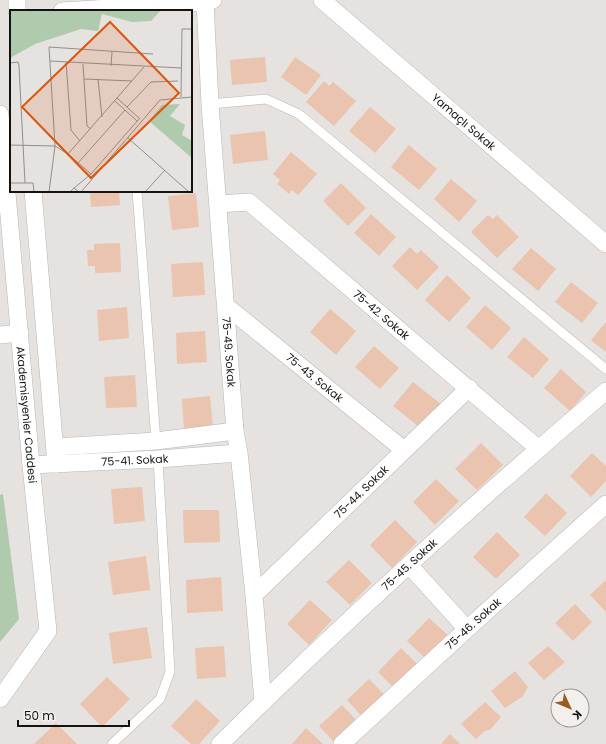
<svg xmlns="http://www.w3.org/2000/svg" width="606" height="744" viewBox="0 0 606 744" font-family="Poppins,sans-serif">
<rect width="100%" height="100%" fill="#e5e2e0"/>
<!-- green -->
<path fill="#b0caad" d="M3 494 19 619 0 642V495Z"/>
<!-- building -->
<path fill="#eac4ae" d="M265 57 267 82 232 85 230 60Z
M295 57 321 75 306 95 281 77Z
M324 81 329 86 333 82 356 101 334 126 306 102Z
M370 107 396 129 375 153 349 131Z
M265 131 268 160 233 164 230 135Z
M409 145 437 169 419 190 391 167Z
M291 152 317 174 298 195 292 190 289 194 277 184 280 180 273 174Z
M451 179 477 201 459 222 434 199Z
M341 183 366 208 348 226 323 201Z
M90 191H119L120 205 91 207Z
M196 193 199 227 172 230 168 196Z
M371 214 396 237 379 256 354 233Z
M488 215 493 219 497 215 519 237 497 258 471 232Z
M120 243 121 272 95 273V266H88L87 250H94V244Z
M410 247 417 254 421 250 439 267 417 290 392 266Z
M531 248 556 269 538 291 512 269Z
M203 262 205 295 173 297 171 264Z
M447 275 471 298 449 322 425 300Z
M571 282 598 303 582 323 555 302Z
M485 305 511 328 492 350 466 327Z
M127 307 129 338 99 341 97 310Z
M330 309 356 331 336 355 310 332Z
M606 322V352L591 340Z
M205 331 207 362 177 364 176 333Z
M524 337 549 359 533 378 507 357Z
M374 346 399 368 380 389 355 367Z
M561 369 586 392 570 411 544 388Z
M135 375 137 407 106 408 104 377Z
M413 382 442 405 422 429 393 406Z
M210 396 213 428 184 430 182 399Z
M481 443 503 465 477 490 455 469Z
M592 453 606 466V481L591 497 570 476Z
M436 479 459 501 435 525 413 502Z
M142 487 145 521 114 524 111 489Z
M546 493 567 513 545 536 524 517Z
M183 510H219L220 542 184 543Z
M395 520 417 542 392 568 370 545Z
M497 532 520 555 496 579 473 557Z
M146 556 150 590 113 595 108 562Z
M349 560 372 583 350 605 326 582Z
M221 577 223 611 187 613 186 580Z
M606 580V612L590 595Z
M310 600 332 620 309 645 287 624Z
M575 604 592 622 573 641 555 623Z
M429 618 449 636 427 660 407 641Z
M147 627 152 658 113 664 109 633Z
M224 646 226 677 197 679 195 648Z
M548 646 565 662 544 680 528 663Z
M401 648 418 665 395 689 378 672Z
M515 671 528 687 523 696 505 708 491 691Z
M107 677 130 699 102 727 80 704Z
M369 679 387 697 364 719 347 700Z
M196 699 220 721 199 744H191L171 726Z
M485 702 501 717 490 730 485 731 476 739 461 724Z
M342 705 359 723 336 744 319 726Z
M56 723 77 744H34Z
M306 728 323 744H292Z
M450 734 460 744H441Z"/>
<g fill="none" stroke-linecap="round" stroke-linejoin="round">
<defs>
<path id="lane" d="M210 104 266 99 299 114 606 369
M137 191 156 441
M112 744 160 699 170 672 158 459"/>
<g id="street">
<path d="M17 0V11"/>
<path id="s1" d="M322 0 606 244"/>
<path id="s2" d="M205 2 210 104 235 431 239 453 254 595 263 702"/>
<path d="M62 11 205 2 213 0"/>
<path id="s3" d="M0 114 31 465 48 631 0 699"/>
<path d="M33 191 56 464"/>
<path id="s4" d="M218 204 249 202 539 449"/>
<path id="s5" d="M226 306 404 450"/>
<path d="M0 335 20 333"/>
<path d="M55 447 156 441 235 431"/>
<path id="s6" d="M31 465 158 459 239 453"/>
<path d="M409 565 467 629"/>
<path id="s7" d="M254 595 469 388"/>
<path id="s8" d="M220 744C344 622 473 504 606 391"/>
<path id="s9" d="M342 744 467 629 606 504"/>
</g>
</defs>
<!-- lane casing -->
<use href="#lane" stroke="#b9b6b4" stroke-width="10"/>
<!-- street casing -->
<use href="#street" stroke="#b9b6b4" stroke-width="18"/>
<!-- lane -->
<use href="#lane" stroke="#fff" stroke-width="9"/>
<!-- street -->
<use href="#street" stroke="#fff" stroke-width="17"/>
</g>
<g text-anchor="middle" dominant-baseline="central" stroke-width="3.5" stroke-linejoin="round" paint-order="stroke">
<!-- street labels -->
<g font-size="11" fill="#141312" stroke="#f3efed">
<text stroke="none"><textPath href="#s1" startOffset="187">Yamaçlı Sokak</textPath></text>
<text stroke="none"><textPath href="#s4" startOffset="205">75-42. Sokak</textPath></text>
<text stroke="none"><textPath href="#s2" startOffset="351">75-49. Sokak</textPath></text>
<text stroke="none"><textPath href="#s5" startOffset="114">75-43. Sokak</textPath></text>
<text stroke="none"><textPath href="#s3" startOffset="302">Akademisyenler Caddesi</textPath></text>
<text stroke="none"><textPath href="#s6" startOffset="104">75-41. Sokak</textPath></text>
<text stroke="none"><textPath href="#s7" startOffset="149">75-44. Sokak</textPath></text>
<text stroke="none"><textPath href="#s8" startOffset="261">75-45. Sokak</textPath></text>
<text stroke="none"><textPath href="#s9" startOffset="178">75-46. Sokak</textPath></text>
</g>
</g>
<!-- overview -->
<g transform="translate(10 10)">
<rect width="182" height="182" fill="#e5e2e0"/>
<path d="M0 0H151L141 11 122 12 92 4 88 21 71 19 25 34 0 48ZM170 94 160 106 175 115 172 125 182 131V148L139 111 152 95Z" fill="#b0caad"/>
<path fill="none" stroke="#918f8e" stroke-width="1" d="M40 51 171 58M56 52 61 120 70 131M0 53 8 52 9 56 15 173M73 54 77 116 81 119M101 56 102 42M74 69 122 71M88 69 92 107M171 87 172 19H182M107 88 130 109M105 91 127 111M117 97 141 72 168 71M118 128 179 182M0 135 45 136 58 144 81 164M58 144 134 57M68 153 115 100M0 173H23L24 182M63 179 81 164 129 109M39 182 45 136 39 37 143 44M60 182 64 178 69 182M71 182 150 90 182 87M135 182 155 160"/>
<path fill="#dd560c" fill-opacity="0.15" stroke="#dd560c" stroke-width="2" d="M100 12 169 83 81 168 12 97Z"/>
<rect width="182" height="182" fill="none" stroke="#141312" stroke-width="2"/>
</g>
<!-- north arrow -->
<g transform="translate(570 708) rotate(134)"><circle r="19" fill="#f3efed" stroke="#9a9795"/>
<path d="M0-3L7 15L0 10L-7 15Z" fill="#995c20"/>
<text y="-6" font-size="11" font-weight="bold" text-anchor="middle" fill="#141312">K</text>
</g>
<!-- scale -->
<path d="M18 720v6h111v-6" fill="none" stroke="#141312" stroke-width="2"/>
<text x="24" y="720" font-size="12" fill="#141312" stroke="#f3efed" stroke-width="3" paint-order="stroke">50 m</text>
</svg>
